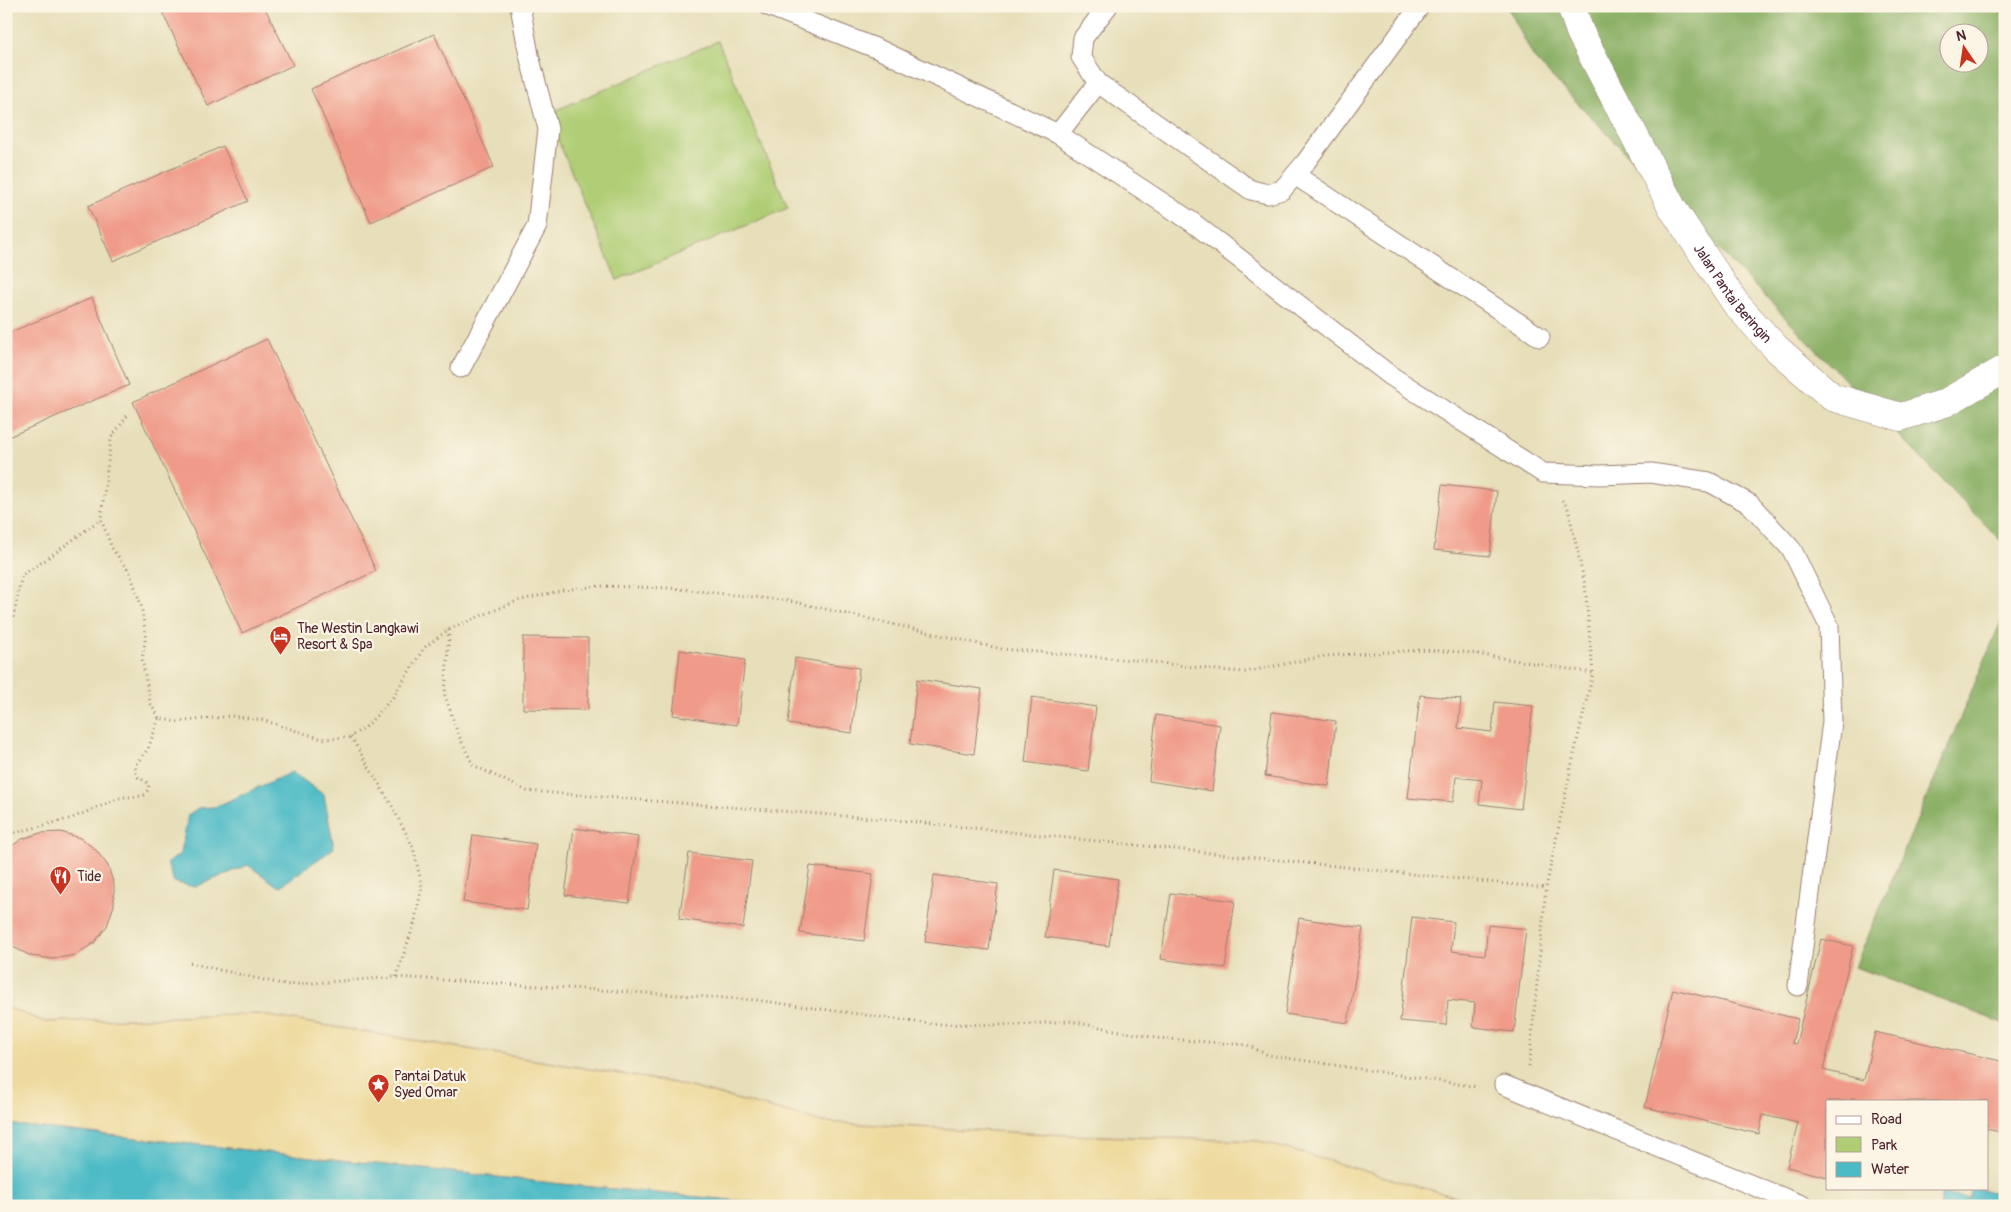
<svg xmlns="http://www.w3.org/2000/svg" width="2011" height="1212" viewBox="0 0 2011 1212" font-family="Pangolin,sans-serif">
<rect width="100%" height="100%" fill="#fcf5e5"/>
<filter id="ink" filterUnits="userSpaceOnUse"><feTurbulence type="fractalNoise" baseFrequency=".02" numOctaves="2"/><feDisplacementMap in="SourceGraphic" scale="10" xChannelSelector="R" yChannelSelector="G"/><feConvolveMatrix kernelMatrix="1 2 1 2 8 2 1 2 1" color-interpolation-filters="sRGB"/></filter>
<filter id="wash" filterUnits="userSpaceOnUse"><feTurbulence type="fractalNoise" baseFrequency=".0096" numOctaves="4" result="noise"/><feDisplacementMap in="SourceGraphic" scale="20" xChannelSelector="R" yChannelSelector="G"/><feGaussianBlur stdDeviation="1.12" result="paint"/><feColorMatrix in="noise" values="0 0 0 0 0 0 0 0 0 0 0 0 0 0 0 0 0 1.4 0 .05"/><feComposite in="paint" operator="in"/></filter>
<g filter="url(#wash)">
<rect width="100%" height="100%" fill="#e7dfba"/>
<!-- green -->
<path fill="#afcd74" stroke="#7c7650" d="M718 41 788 208 617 280 547 114Z"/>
<!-- forest -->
<path fill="#8bb066" stroke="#6a6848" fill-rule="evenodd" d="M1507 6H2005V545L1534 58ZM1948 32H1978V62H1948Z
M2005 612V1024L1855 967Z"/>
<!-- sand -->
<path fill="#eeda9e" stroke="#9c7c64" d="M6 1007 45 1022 256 1014 675 1083 823 1122 1067 1135 1259 1141 1487 1206H794L571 1185 6 1124Z"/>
<!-- water -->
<path fill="#4dbbc6" stroke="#4c6d78" d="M292 772 324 795 334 848 279 887 248 865 195 887 174 882 167 864 181 853 188 815 198 808 215 807Z
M6 1124 571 1185 794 1206H6Z
M1972 1188 1998 1193 1995 1206H1939L1942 1192 1969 1199Z"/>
<g id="blocks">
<!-- building -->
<path fill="#f09b89" d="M159 6H264L293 65 208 106Z
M434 34 494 167 371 222 311 89Z
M223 146 248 201 113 261 88 206Z
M92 298 129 385 6 438V334Z
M267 339 376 571 242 633 133 402Z
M1442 485 1497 491 1490 556 1434 550Z
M523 637 588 638V710L523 709Z
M680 650 745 660 737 725 673 715Z
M795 658 859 668 852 733 788 724Z
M917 679 982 689 974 754 910 744Z
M1420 695 1461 699 1458 728 1492 732 1495 702 1533 706 1521 809 1479 804 1482 780 1456 777 1453 802 1408 798Z
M1032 697 1096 707 1088 771 1025 762Z
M1272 712 1336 721 1329 786 1265 776Z
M1156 715 1220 725 1212 791 1149 781Z
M574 828 638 837 629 903 565 895Z
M61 832 80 838 96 850 108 866 114 885V905L107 926 94 943 75 955 53 959 31 956 11 946 6 940V850L22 839 40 833Z
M473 835 536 844 527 910 463 902Z
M689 853 752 861 743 928 679 919Z
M810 866 873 874 864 941 800 933Z
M1054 870 1118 879 1109 946 1045 937Z
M934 875 998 884 989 950 925 942Z
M1171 893 1235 901 1225 968 1161 959Z
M1412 917 1454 922 1451 951 1485 955 1488 925 1526 929 1514 1032 1473 1027 1475 1003 1448 1000 1446 1025 1400 1021Z
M1299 918 1363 928 1348 1023 1285 1014Z
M1821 939 1853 946 1823 1070 1864 1080 1875 1032 2005 1062V1113L2000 1132 1987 1129V1101H1866L1852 1098 1851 1101H1827V1177L1787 1167 1798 1123 1763 1115 1759 1134 1645 1107 1673 989 1798 1019 1792 1043 1796 1044Z"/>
</g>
</g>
<g filter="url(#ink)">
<use href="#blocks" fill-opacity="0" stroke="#987f72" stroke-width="1"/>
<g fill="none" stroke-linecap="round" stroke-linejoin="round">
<defs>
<path id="service" d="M768 6 878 49 1058 134 1192 222 1391 376 1543 473 1600 475 1651 473 1709 482 1750 504 1792 550 1829 626 1832 722 1798 986
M1108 6 1083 38 1081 57 1098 83 1251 190 1268 194 1282 190 1305 163 1420 6
M1058 134 1098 83
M1295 175 1540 337
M461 368 537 226 548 129 529 55 520 6
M1504 1085 1804 1206"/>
<g id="minor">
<path id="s1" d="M1571 6 1580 32 1673 209 1736 304 1776 348 1832 397 1901 417 1945 403 2005 369"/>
</g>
</defs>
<!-- service casing -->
<use href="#service" stroke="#987f72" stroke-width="21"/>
<!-- minor casing -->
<use href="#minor" stroke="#987f72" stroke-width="29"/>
<!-- path -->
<path stroke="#987f72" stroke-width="3" stroke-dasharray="1 4" stroke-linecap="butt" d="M127 416 111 438 101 519 112 548 130 573 141 605 146 636 142 659 150 702 159 718 176 722 231 716 263 720 322 739 350 737 367 726 393 697 424 648 449 629 517 601 563 590 598 586 670 588 790 601 1002 649 1145 661 1217 670 1245 672 1325 656 1420 650 1465 652 1593 673
M449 630 445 695 458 734 473 765 527 791 896 820 1546 888
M6 636C15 619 17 594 22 575L44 561 101 519
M351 737 392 806 413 847 422 886 415 921 396 977
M6 837 14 833 72 818 122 797H135L144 795 148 790 149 784 138 777 135 771 136 764 148 749 159 718
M190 963 286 985 396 977 756 1000 931 1024 1019 1025 1069 1021 1156 1038 1247 1045 1268 1055 1478 1087
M1529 1066 1546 888 1572 763 1593 673 1585 585 1568 508 1562 500"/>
<!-- service -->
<use href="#service" stroke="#fff" stroke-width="19"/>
<!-- minor -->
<use href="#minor" stroke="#fff" stroke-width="28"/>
</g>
</g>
<!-- icons -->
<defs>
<symbol id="hotel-pin" viewBox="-11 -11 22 30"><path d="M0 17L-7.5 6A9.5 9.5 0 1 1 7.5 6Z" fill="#c8321e" stroke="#fcf5e5"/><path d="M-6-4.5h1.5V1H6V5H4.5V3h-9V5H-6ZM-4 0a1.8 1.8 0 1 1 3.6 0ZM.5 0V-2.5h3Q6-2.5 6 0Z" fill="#fff"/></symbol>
<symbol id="restaurant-pin" viewBox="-11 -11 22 30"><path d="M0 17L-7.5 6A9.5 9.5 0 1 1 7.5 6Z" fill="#c8321e" stroke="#fcf5e5"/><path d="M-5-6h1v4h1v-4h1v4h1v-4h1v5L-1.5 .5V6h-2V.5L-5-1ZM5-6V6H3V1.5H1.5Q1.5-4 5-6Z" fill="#fff"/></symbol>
<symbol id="sight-pin" viewBox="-11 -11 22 30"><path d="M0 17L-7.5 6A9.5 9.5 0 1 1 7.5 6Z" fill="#c8321e" stroke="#fcf5e5"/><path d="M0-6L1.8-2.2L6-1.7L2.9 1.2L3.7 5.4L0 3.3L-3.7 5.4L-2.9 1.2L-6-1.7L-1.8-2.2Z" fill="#fff"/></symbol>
</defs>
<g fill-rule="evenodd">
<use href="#hotel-pin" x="268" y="624" width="25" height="34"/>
<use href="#restaurant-pin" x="48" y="864" width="25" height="34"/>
<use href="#sight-pin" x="366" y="1072" width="25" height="34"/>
</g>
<g text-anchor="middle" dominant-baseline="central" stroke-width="4.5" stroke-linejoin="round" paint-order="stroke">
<!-- street labels -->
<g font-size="14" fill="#4a1f2b" stroke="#fcf5e5">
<text stroke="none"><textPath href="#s1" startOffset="331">Jalan Pantai Beringin</textPath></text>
</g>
<!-- poi labels -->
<g font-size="14" fill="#4a1f2b" stroke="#fcf5e5" text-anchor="start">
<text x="297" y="628">The Westin Langkawi<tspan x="297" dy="16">Resort &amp; Spa</tspan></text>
<text x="77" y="876">Tide</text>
<text x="394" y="1076">Pantai Datuk<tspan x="394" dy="16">Syed Omar</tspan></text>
</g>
</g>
<!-- margin -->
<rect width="2011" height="1212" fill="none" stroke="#fcf5e5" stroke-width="25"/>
<!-- legend -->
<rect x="1826" y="1100" width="162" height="90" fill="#fcf5e5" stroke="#b59f9b"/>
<rect x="1836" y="1116" width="25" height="8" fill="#ffffff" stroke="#b59f9b"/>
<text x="1871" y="1124" font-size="15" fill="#4a1f2b">Road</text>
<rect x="1836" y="1137" width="25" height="15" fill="#afcd74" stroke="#b59f9b"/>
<text x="1871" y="1150" font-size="15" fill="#4a1f2b">Park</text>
<rect x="1836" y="1162" width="25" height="15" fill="#4dbbc6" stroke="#b59f9b"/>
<text x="1871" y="1174" font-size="15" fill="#4a1f2b">Water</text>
<!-- north arrow -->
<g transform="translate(1964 48) rotate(347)"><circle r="24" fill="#fcf5e5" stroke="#b59f9b"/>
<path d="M0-4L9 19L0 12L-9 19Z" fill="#c8321e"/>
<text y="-8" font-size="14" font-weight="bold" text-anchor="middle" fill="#4a1f2b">N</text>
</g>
</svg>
